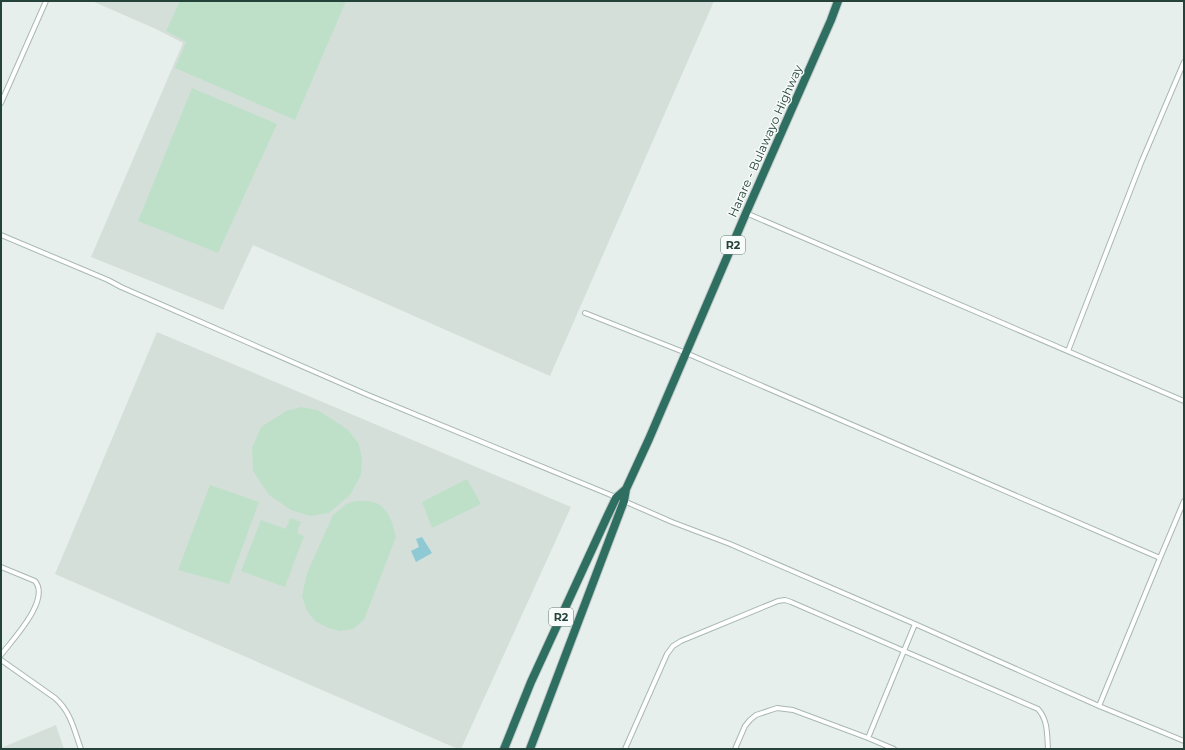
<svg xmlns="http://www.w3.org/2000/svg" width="1185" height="750" viewBox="0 0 1185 750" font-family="Montserrat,sans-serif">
<rect width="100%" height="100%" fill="#e6efeb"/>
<!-- built -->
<path fill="#d4dfda" d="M92 1H714L550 376 253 245 223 310 91 257 183 43 156 29Z
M157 332 571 507 461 749H458L55 574Z
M56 725 64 749H1V748Z"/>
<!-- green -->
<path fill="#bfe0c8" d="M180 1H346L295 120 175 68 186 42 166 31Z
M192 88 277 124 218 253 138 221Z
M301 407 317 410 332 419 348 430 359 444 362 459 361 475 350 495 329 513 310 516 291 510 269 495 253 471 252 448 261 427 286 411Z
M467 479 481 504 432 528 422 502Z
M210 485 259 502 229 584 178 570Z
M355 501H369L379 504 387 512 392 522 396 537 364 620 353 629 339 631 326 627 315 621 307 611 302 596 307 573 333 515 346 504Z
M290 518 301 522 297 533 304 536 285 587 241 571 261 520 286 529Z"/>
<!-- water -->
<path fill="#8ec9d4" d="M422 537 432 553 416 562 411 551 419 547 416 539Z"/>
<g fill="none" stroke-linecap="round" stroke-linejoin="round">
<defs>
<path id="street" d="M1 103 46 1
M746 213 1184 401
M1 235 108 280 121 287 368 395 618 498
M585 313 686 353 1160 558 1184 501
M1068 351 1141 163 1184 62
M624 501 672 522 730 544 915 624 1099 706 1184 741
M1 567 35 581C51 600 12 640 1 655
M1 660 55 698C71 712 74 730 81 749
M1099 706 1160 558
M868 738 915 624
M625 749 667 654 673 646 681 641 778 601 785 600 791 602 1038 709C1048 720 1047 734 1048 749
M735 749 745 726 750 720 756 715 777 708 793 710 868 738 894 749"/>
<path id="highway" d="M504 749 531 682 606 519 616 498 626 489
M530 749 624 501 626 489 649 439 746 213 831 20 838 1"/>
</defs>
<!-- street casing -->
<use href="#street" stroke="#a8b8b2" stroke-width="6"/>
<!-- highway casing -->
<use href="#highway" stroke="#c2cac8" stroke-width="10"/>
<!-- street -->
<use href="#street" stroke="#fff" stroke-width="4"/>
<!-- highway -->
<use href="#highway" stroke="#2f6f62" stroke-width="8"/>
</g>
<g text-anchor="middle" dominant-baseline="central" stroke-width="3" stroke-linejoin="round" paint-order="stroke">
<!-- shield labels -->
<g fill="#f7fbf9" stroke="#637a73" stroke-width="1">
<rect x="721" y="236" width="24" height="18" rx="3"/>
<rect x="549" y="608" width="24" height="18" rx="3"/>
</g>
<g font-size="11" font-weight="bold" fill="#24423a">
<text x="733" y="245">R2</text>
<text x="561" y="617">R2</text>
</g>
<!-- street labels -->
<g font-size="12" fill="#24423a" stroke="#f7fbf9">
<text transform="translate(765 141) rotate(-66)">Harare - Bulawayo Highway</text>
</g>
</g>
<!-- border -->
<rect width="1185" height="750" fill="none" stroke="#24423a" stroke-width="4"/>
</svg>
